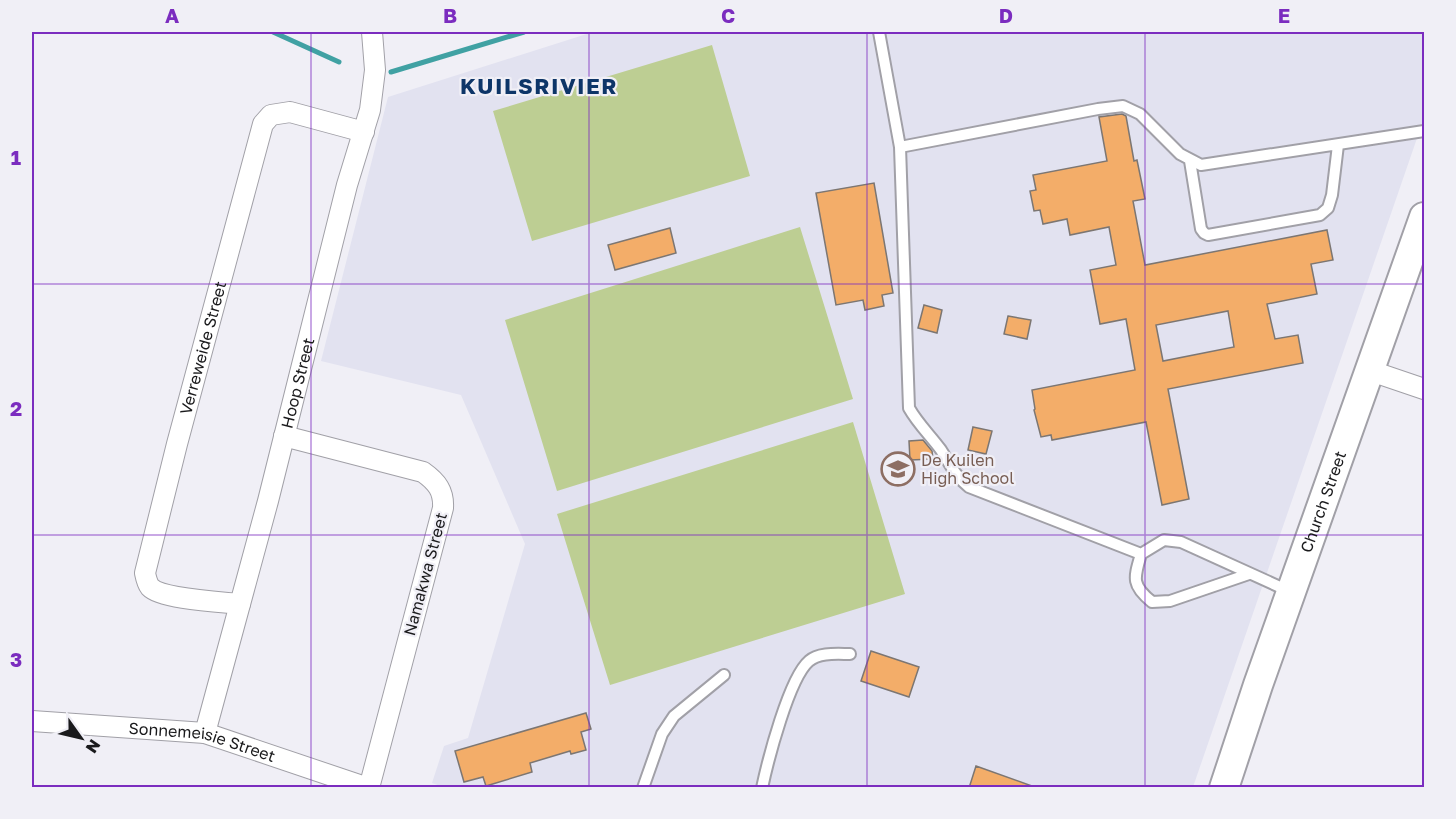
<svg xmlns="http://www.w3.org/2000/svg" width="1456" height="819" viewBox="0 0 1456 819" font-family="'Golos Text',sans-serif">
<rect width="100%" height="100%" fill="#f0eff6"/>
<!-- built -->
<path fill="#e2e2f0" d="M593 32H1424V118L1193 787 446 788 432 783 444 746 468 738 525 544 461 395 321 361 388 97Z"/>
<!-- green -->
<path fill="#bdce93" d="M712 45 750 176 532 241 493 111Z
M800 227 853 399 557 491 505 320Z
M853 422 905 594 610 685 557 514Z"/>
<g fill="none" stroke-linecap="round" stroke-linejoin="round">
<!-- stream -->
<path stroke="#40a1a3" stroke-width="5" d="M273 32 339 62
M391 72 524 32"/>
</g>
<!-- building -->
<path fill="#f3ad69" stroke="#7c7672" stroke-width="1.5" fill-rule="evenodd" d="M1122 114 1126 116 1134 161 1137 160 1145 199 1133 201 1145 265 1327 230 1333 260 1311 264 1317 294 1267 304 1275 339 1298 335 1303 363 1168 389 1189 499 1162 505 1146 422 1052 440 1051 435 1041 437 1034 410 1035 409 1032 390 1135 370 1126 319 1100 324 1090 270 1116 265 1109 227 1070 235 1067 219 1043 224 1040 210 1034 211 1030 191 1036 190 1033 175 1107 161 1099 117ZM1228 311 1234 347 1163 361 1156 325Z
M874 183 893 293 882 295 884 306 865 310 863 300 836 305 816 193Z
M670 228 676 253 615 270 608 245Z
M924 305 942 310 937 333 918 328Z
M1008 316 1031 320 1027 339 1004 334Z
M973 427 992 431 986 454 968 450Z
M923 440 932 451 933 459 910 460 909 441Z
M871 651 919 667 909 697 861 681Z
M586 713 591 729 581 732 586 750 571 754 570 751 530 763 532 772 486 786 483 777 464 782 455 751Z
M976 766 1032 786V788H969Z"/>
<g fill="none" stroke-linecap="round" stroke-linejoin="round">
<defs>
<path id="lane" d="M879 32 900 147 909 408C918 424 930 435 941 450 950 464 955 476 969 487L1141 554
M900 147 1098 109 1123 106 1140 114 1180 154 1201 165 1424 131
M1190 161 1201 229 1204 233 1208 235 1320 215 1328 208 1332 195 1338 145
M1249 574 1170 601 1152 602C1131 585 1134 578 1141 554L1164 540 1181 542 1291 592
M643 788 662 734 674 716 724 675
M762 788C768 760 789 678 809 661 819 652 838 654 850 654"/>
<g id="street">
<path d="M1371 371 1424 389"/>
<path d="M284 436 423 472C437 482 444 491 443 508L369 788"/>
<path id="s1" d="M240 604C222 602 161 599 150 587 147 583 146 578 145 573L177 444 263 124 271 115 290 112 364 132"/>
<path id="s2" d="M32 721 205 733 368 788"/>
<path id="s3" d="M205 733 268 501 347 185 370 110 375 70 372 32"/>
</g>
<g id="secondary">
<path id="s4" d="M1224 788 1258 685 1424 217"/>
</g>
</defs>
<!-- lane casing -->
<use href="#lane" stroke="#a1a0a7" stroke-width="14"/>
<!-- street casing -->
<use href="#street" stroke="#a1a0a7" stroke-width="22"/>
<!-- secondary casing -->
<use href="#secondary" stroke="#a1a0a7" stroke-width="32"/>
<!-- lane -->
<use href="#lane" stroke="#fff" stroke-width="10"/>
<!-- street -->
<use href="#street" stroke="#fff" stroke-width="20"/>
<!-- secondary -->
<use href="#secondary" stroke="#fff" stroke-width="28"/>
</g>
<!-- grid -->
<path fill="none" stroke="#7b2cbf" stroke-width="1.5" stroke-opacity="0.55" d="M311 32V788M589 32V788M867 32V788M1145 32V788M32 284H1424M32 535H1424"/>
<!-- icons -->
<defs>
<symbol id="school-ring" viewBox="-11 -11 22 22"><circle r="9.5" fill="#f0eff6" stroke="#8d6e63" stroke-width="1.5"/><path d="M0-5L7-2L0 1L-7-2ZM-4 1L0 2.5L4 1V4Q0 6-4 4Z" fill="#8d6e63"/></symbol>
</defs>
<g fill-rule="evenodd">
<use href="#school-ring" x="879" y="450" width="38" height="38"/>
</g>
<g text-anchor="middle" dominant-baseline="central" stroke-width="4.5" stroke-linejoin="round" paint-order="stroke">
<!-- street labels -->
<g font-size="16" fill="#1a1a1c" stroke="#f0eff6">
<text stroke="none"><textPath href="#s1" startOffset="340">Verreweide Street</textPath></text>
<text stroke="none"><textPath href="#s3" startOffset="362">Hoop Street</textPath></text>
<text stroke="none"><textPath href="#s4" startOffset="303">Church Street</textPath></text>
<text transform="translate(425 574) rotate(-75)">Namakwa Street</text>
<text stroke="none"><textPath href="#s2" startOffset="172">Sonnemeisie Street</textPath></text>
</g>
<!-- education labels -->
<g font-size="16" fill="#785e54" stroke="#f0eff6" text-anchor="start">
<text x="921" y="460">De Kuilen<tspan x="921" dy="18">High School</tspan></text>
</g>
<!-- district labels -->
<g font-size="22" font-weight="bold" letter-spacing="1.5" fill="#0d3568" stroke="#f0eff6">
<text x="539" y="85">KUILSRIVIER</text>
</g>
</g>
<!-- border -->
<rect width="1456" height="819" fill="none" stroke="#f0eff6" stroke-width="66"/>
<!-- north arrow -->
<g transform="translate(81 738) rotate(124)" stroke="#f0eff6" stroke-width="4.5" paint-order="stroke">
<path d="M0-4.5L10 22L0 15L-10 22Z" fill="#1a1a1c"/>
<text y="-9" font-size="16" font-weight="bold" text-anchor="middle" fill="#1a1a1c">N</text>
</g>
<rect x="33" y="33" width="1390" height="753" fill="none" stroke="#7b2cbf" stroke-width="2"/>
<g font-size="20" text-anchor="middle" font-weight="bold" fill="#7b2cbf">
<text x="172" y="23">A</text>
<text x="450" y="23">B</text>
<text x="728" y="23">C</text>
<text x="1006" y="23">D</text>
<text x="1284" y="23">E</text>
<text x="16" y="165">1</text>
<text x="16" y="416">2</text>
<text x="16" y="667">3</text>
</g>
</svg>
